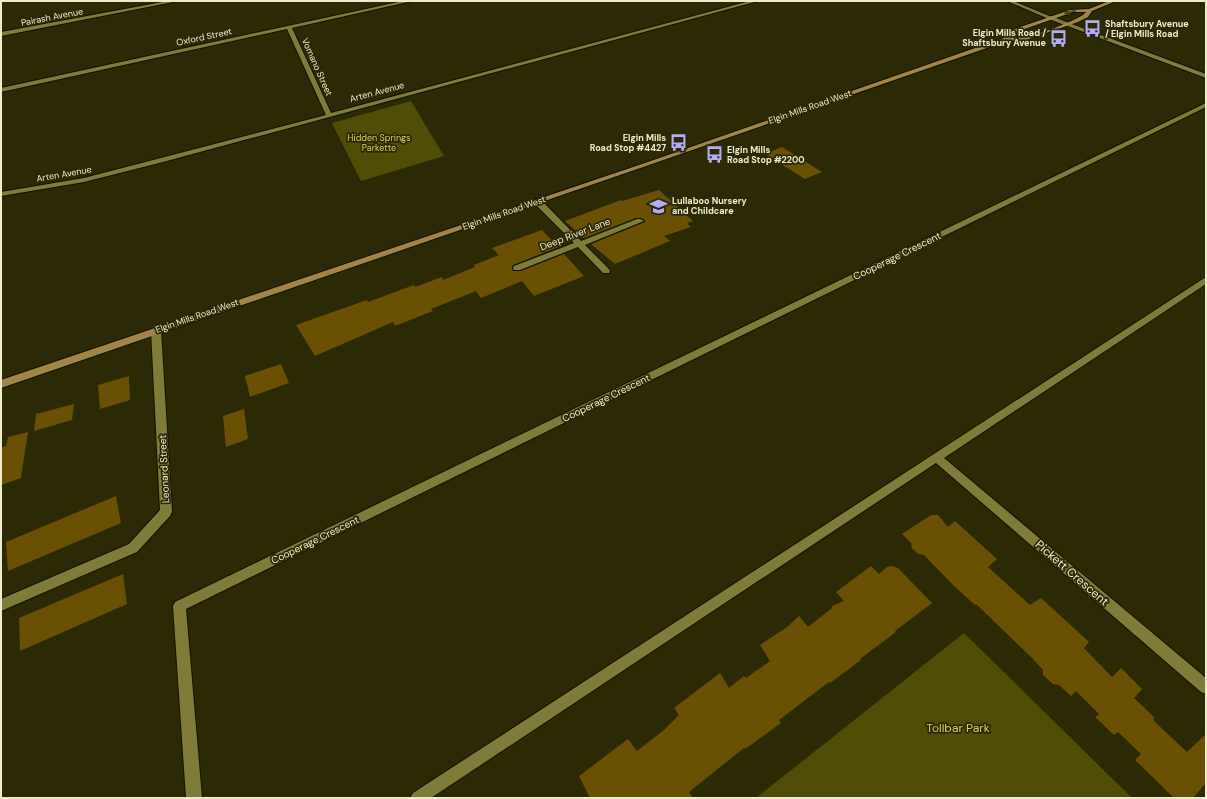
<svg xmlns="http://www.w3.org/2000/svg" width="1207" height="799" viewBox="0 0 1207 799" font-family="'DM Sans',sans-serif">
<rect width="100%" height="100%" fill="#2c2a05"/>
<!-- green -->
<path fill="#4f4d06" d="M411 101 444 156 361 181 332 123Z
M964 633 1132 798H756Z"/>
<!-- building -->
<path fill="#695002" d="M782 147 822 172 805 179 765 154Z
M659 190 693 221 687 223 691 227 664 236 670 241 615 264 591 244 645 222V220L636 218 584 238 565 221 621 200 622 201Z
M542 230 558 247 513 265 512 267 513 271H521L564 254 584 276 534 296 522 281 481 298 476 291 431 309 433 311 395 326 393 322 315 356 296 325 367 300 368 302 414 285 415 287 442 277 443 280 475 267 474 265 499 255 492 248Z
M281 364 289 383 250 397 245 376Z
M129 376 130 400 100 409 98 385Z
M74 404 72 420 34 431 36 414Z
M244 409 248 439 226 447 223 416Z
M28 432 21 478 1 485V448L6 446 8 437Z
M116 496 121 523 8 571 6 542Z
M931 515H938L948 527 955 521 997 559 988 567 1030 605 1041 598 1089 642 1084 648 1112 677 1121 668 1142 689 1134 698 1155 718 1153 720 1187 752 1206 734V783L1193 798H1174L1135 760 1141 754 1118 732 1114 735 1095 717 1099 714 1076 691 1071 696 1059 685 1053 684 1043 675V670L1032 658 976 604 975 605 953 585 924 555 918 554 912 548 911 543 902 534Z
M871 566 879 574 887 567 892 566 898 568 932 603 895 631 896 632 860 659 861 660 830 683 829 682 779 720 781 723 745 749 744 748 689 792 693 798H590L579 776 628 739 637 751 664 730 679 715 674 708 720 673 729 688 744 676 746 678 770 661 760 645 787 627 799 616 808 627 832 608V606L844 601 836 592Z
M123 574 127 604 20 651 19 618Z"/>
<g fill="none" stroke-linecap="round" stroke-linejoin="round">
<defs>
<path id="service" d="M534 199H540L581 241 637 219H640L644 221 585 245 609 269 610 271 609 273H603L578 247 520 270H514L513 268 514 266 574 243 534 203Z"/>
<path id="minor" d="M168 1H178L1 36V32Z
M403 1H412L292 28 331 113 750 1H758L163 162 84 182 1 196V192L84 178 326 115 287 29 1 92V88Z
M1051 16 1069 23 1070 24 1067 26 1049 19 1048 18Z
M1206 103V107L186 609 202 798H186L173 606 175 602Z
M1206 277V284L944 458 1206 678V694L1201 692 936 463 431 798H410L413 793Z
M156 327 161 330 172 512 170 516 137 552 1 611V599L129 544 160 510 151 330Z"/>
<path id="tertiary" d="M1007 1H1013L1054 18 1049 19Z
M1065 23H1069L1206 74V78L1065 25Z"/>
<path id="secondary" d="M1109 1H1116L1092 11 1088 17 1078 22 1026 40 1007 41 649 165 1 388V380L645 163 1004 38 1006 32 1070 10 1089 9ZM1073 12H1086C1081 20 1037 34 1025 37 1020 38 1014 37 1009 37L1010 34Z"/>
</defs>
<!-- service casing -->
<use href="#service" stroke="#131301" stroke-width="2"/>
<!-- minor casing -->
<use href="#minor" stroke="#131301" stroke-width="2"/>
<!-- tertiary casing -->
<use href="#tertiary" stroke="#131301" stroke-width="2"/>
<!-- secondary casing -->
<use href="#secondary" stroke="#131301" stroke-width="2"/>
<!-- service -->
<use href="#service" fill="#7e7c38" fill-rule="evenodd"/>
<!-- minor -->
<use href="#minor" fill="#7e7c38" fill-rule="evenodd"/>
<!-- tertiary -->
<use href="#tertiary" fill="#7e7c38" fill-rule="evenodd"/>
<!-- secondary -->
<use href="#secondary" fill="#a18547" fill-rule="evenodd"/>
</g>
<!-- one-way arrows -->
<defs><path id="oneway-solid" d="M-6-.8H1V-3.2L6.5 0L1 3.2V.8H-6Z"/></defs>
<use fill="#4f4519" href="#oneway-solid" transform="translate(1070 12) rotate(167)"/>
<!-- icons -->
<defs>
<symbol id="bus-bare" viewBox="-9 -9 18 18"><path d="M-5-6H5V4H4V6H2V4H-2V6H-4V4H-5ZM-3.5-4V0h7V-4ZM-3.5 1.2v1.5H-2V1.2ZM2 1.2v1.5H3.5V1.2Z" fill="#b3adf9" stroke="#2c2a05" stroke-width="2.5" paint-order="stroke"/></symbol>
<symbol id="school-bare" viewBox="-9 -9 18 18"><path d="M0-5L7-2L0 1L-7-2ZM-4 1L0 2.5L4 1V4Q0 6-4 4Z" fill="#b3adf9" stroke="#2c2a05" stroke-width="2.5" paint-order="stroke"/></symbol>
</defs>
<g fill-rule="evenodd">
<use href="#bus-bare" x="1080" y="16" width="25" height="25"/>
<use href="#bus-bare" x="1046" y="26" width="25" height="25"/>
<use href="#bus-bare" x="666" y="130" width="25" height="25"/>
<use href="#bus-bare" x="702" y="142" width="25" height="25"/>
<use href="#school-bare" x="646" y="194" width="25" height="25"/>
</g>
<g text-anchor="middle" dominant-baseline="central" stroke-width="3.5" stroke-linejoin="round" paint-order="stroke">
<!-- far-street labels -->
<g font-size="9" fill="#ecedca" stroke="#2c2a05">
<text transform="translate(52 17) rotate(-11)">Pairash Avenue</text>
<text transform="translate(204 37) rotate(-12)">Oxford Street</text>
<text transform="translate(317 67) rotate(66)">Vomano Street</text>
<text transform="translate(377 92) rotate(-15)">Arten Avenue</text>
<text transform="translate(810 107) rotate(-19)">Elgin Mills Road West</text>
<text transform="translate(64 174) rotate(-10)">Arten Avenue</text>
<text transform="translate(504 213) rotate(-19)">Elgin Mills Road West</text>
<text transform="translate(197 316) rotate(-19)">Elgin Mills Road West</text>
</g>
<!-- far-poi labels -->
<g font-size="9" font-weight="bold" fill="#ecedca" stroke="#2c2a05" text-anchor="start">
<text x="1105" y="24">Shaftsbury Avenue<tspan x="1105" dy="10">/ Elgin Mills Road</tspan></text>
<text x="1046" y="33" text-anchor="end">Elgin Mills Road /<tspan x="1046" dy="10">Shaftsbury Avenue</tspan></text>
<text x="666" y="138" text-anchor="end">Elgin Mills<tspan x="666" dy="10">Road Stop #4427</tspan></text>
<text x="727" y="150">Elgin Mills<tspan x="727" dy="10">Road Stop #2200</tspan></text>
<text x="672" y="201">Lullaboo Nursery<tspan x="672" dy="10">and Childcare</tspan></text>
</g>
<!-- far-park labels -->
<g font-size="9" fill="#d6d25c" stroke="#2c2a05">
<text x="379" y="138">Hidden Springs<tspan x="379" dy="10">Parkette</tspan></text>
</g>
<!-- street labels -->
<g font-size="10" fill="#ecedca" stroke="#2c2a05">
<text transform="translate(575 234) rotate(-21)">Deep River Lane</text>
<text transform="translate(897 256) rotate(-26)">Cooperage Crescent</text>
<text transform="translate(606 398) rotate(-26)">Cooperage Crescent</text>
<text transform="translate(164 469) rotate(-93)">Leonard Street</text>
<text transform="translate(315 540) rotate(-26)">Cooperage Crescent</text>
</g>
<!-- near-street labels -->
<g font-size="12" fill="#ecedca" stroke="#2c2a05">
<text transform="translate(1072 573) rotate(41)">Pickett Crescent</text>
</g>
<!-- near-park labels -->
<g font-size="12" fill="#d6d25c" stroke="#2c2a05">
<text x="958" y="728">Tollbar Park</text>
</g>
</g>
<!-- border -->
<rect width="1207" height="799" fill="none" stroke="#ecedca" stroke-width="4"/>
</svg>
